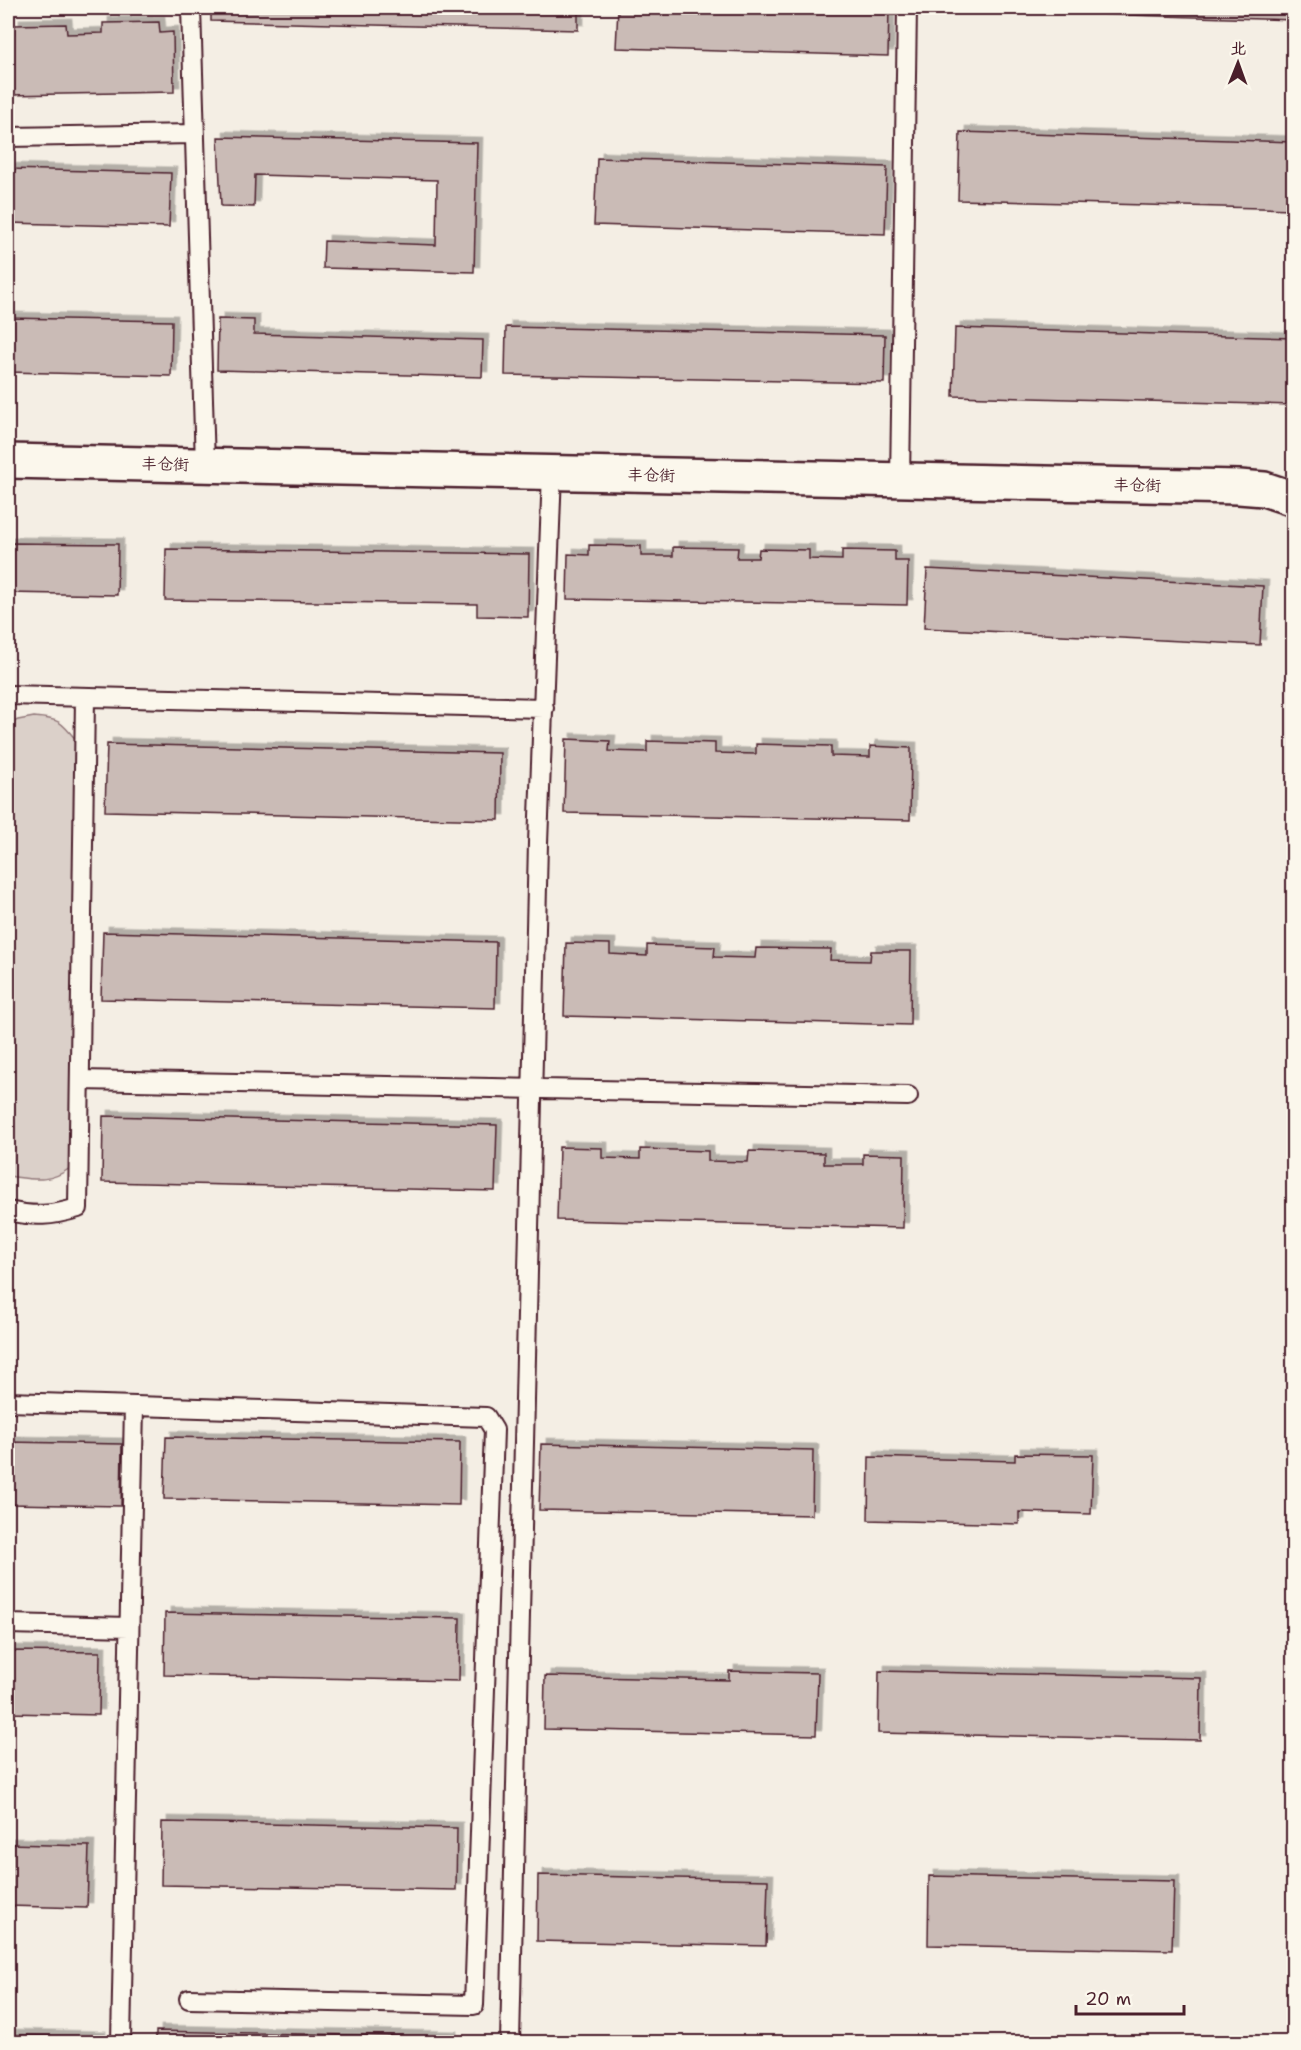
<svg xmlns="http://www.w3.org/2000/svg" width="1301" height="2050" viewBox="0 0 1301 2050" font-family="'Shantell Sans','LXGW WenKai TC',sans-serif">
<defs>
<filter id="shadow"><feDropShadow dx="5.5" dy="-5.5" stdDeviation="0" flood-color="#0004"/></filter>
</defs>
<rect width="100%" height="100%" fill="#f4eee4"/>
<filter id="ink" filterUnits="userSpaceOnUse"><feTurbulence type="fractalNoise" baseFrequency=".0167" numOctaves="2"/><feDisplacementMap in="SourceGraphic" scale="12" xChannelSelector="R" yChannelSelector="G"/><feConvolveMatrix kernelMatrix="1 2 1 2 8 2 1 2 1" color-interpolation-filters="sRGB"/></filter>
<g filter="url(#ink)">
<!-- green -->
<path fill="#dbd0c9" stroke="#92787a" stroke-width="1.5" d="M34 717C59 719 61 721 76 740L70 1168C49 1184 32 1179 8 1176V724L18 720Z"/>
<!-- building -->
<path fill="#cabbb6" stroke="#4a1f2b" stroke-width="1.5" filter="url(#shadow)" d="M211 8H578V30L211 21Z
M618 8H889L888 56 616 48Z
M957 8H1294V20L957 10Z
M159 22 160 33 173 32 174 92 8 95V35H14V25L66 24 67 34 103 33V23Z
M960 132 1294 142V209L958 200Z
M218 137 477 143 474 272 323 268 324 241 436 245 437 180 255 175 254 207 221 206Z
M597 158 887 167 885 234 594 225Z
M8 169 171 173 169 227 8 223Z
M8 318 172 321 171 376 8 372Z
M218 319 254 320V334L483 340 482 377 217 370Z
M506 327 885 335 884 383 505 375Z
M955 328 1294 338V405L953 396Z
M8 543 118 544 117 595 8 593Z
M589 545 641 546V556H673V547L738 548 737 558H758L759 549 809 550V559L842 560V550L895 551V561H908L907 605 567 599 568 554 589 555Z
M166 549 529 554 528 617 477 616V604L165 600Z
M927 569 1263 586 1260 645 924 628Z
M566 739 610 741 609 751 647 752V741L715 743V753L756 754V744L831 746V756L870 757V746L911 748 910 820 564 813Z
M107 744 500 753 499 820 105 811Z
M103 932 496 942 495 1008 101 999Z
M566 943 610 944V954L647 956V945L715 947 714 957 755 958 756 948 831 949 830 960 870 961 871 951H911L910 1025 564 1016Z
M103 1116 497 1125 495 1191 102 1182Z
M559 1147 602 1148V1158L640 1159V1149L708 1151V1161L748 1162 749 1151 824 1153V1164H863V1154L904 1155 903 1228 557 1220Z
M166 1437 460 1442 459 1505 164 1499Z
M8 1442 122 1444 121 1506 8 1504Z
M541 1444 813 1450 812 1515 539 1510Z
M1015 1454 1093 1455 1091 1514 1019 1512V1524L868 1520 869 1457 1015 1461Z
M165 1613 460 1618 459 1681 164 1675Z
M8 1651 100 1652 99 1715 8 1713Z
M729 1671 818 1673 816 1735 544 1729 545 1676 729 1680Z
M879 1671 1201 1678 1200 1740 878 1733Z
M162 1822 457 1828 456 1890 161 1885Z
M8 1844 89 1846 87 1908 8 1906Z
M538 1875 768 1880 766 1946 537 1941Z
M929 1876 1174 1881 1172 1950 928 1945Z
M156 2031 451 2037V2042H156Z
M8 2035 100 2037V2042H8Z"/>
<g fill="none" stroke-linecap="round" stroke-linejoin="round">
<defs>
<path id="service" d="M191 8 205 465
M8 137 195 134
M900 480 907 8
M8 695 544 708
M80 1080 908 1096
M8 1211C35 1217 51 1216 78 1208L85 697
M8 1402 486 1417 494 1430 474 2005 189 1999
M8 1624 129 1627
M121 2042 134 1406
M510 2042 538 843 552 472"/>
<path id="tertiary" d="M8 461 1239 487 1264 489 1294 499"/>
</defs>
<!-- service casing -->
<use href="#service" stroke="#4a1f2b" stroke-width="22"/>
<!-- tertiary casing -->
<use href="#tertiary" stroke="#4a1f2b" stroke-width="38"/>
<!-- service -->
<use href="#service" stroke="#fbf7ec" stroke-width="18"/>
<!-- tertiary -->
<use href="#tertiary" stroke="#fbf7ec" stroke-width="33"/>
</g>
</g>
<g text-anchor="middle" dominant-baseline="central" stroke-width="5" stroke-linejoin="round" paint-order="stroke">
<!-- street labels -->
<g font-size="16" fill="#4a1f2b" stroke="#fbf7ec">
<text transform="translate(165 464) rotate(1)">丰仓街</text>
<text transform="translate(651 475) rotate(1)">丰仓街</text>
<text transform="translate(1137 485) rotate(1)">丰仓街</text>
</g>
</g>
<!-- margin -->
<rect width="1301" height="2050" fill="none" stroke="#fbf7ec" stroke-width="30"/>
<rect x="15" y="15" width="1271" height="2020" fill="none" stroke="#4a1f2b" stroke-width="2" filter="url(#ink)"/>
<!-- north arrow -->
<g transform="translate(1238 63) rotate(1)" stroke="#fbf7ec" stroke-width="4.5" paint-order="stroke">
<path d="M0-4.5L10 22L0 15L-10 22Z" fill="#4a1f2b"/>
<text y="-9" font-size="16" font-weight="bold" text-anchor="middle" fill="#4a1f2b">北</text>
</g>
<!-- scale -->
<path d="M1076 2005v9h108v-9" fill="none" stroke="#4a1f2b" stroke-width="3"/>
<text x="1085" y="2005" font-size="18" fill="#4a1f2b" stroke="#fbf7ec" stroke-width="4.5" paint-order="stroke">20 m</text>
</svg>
